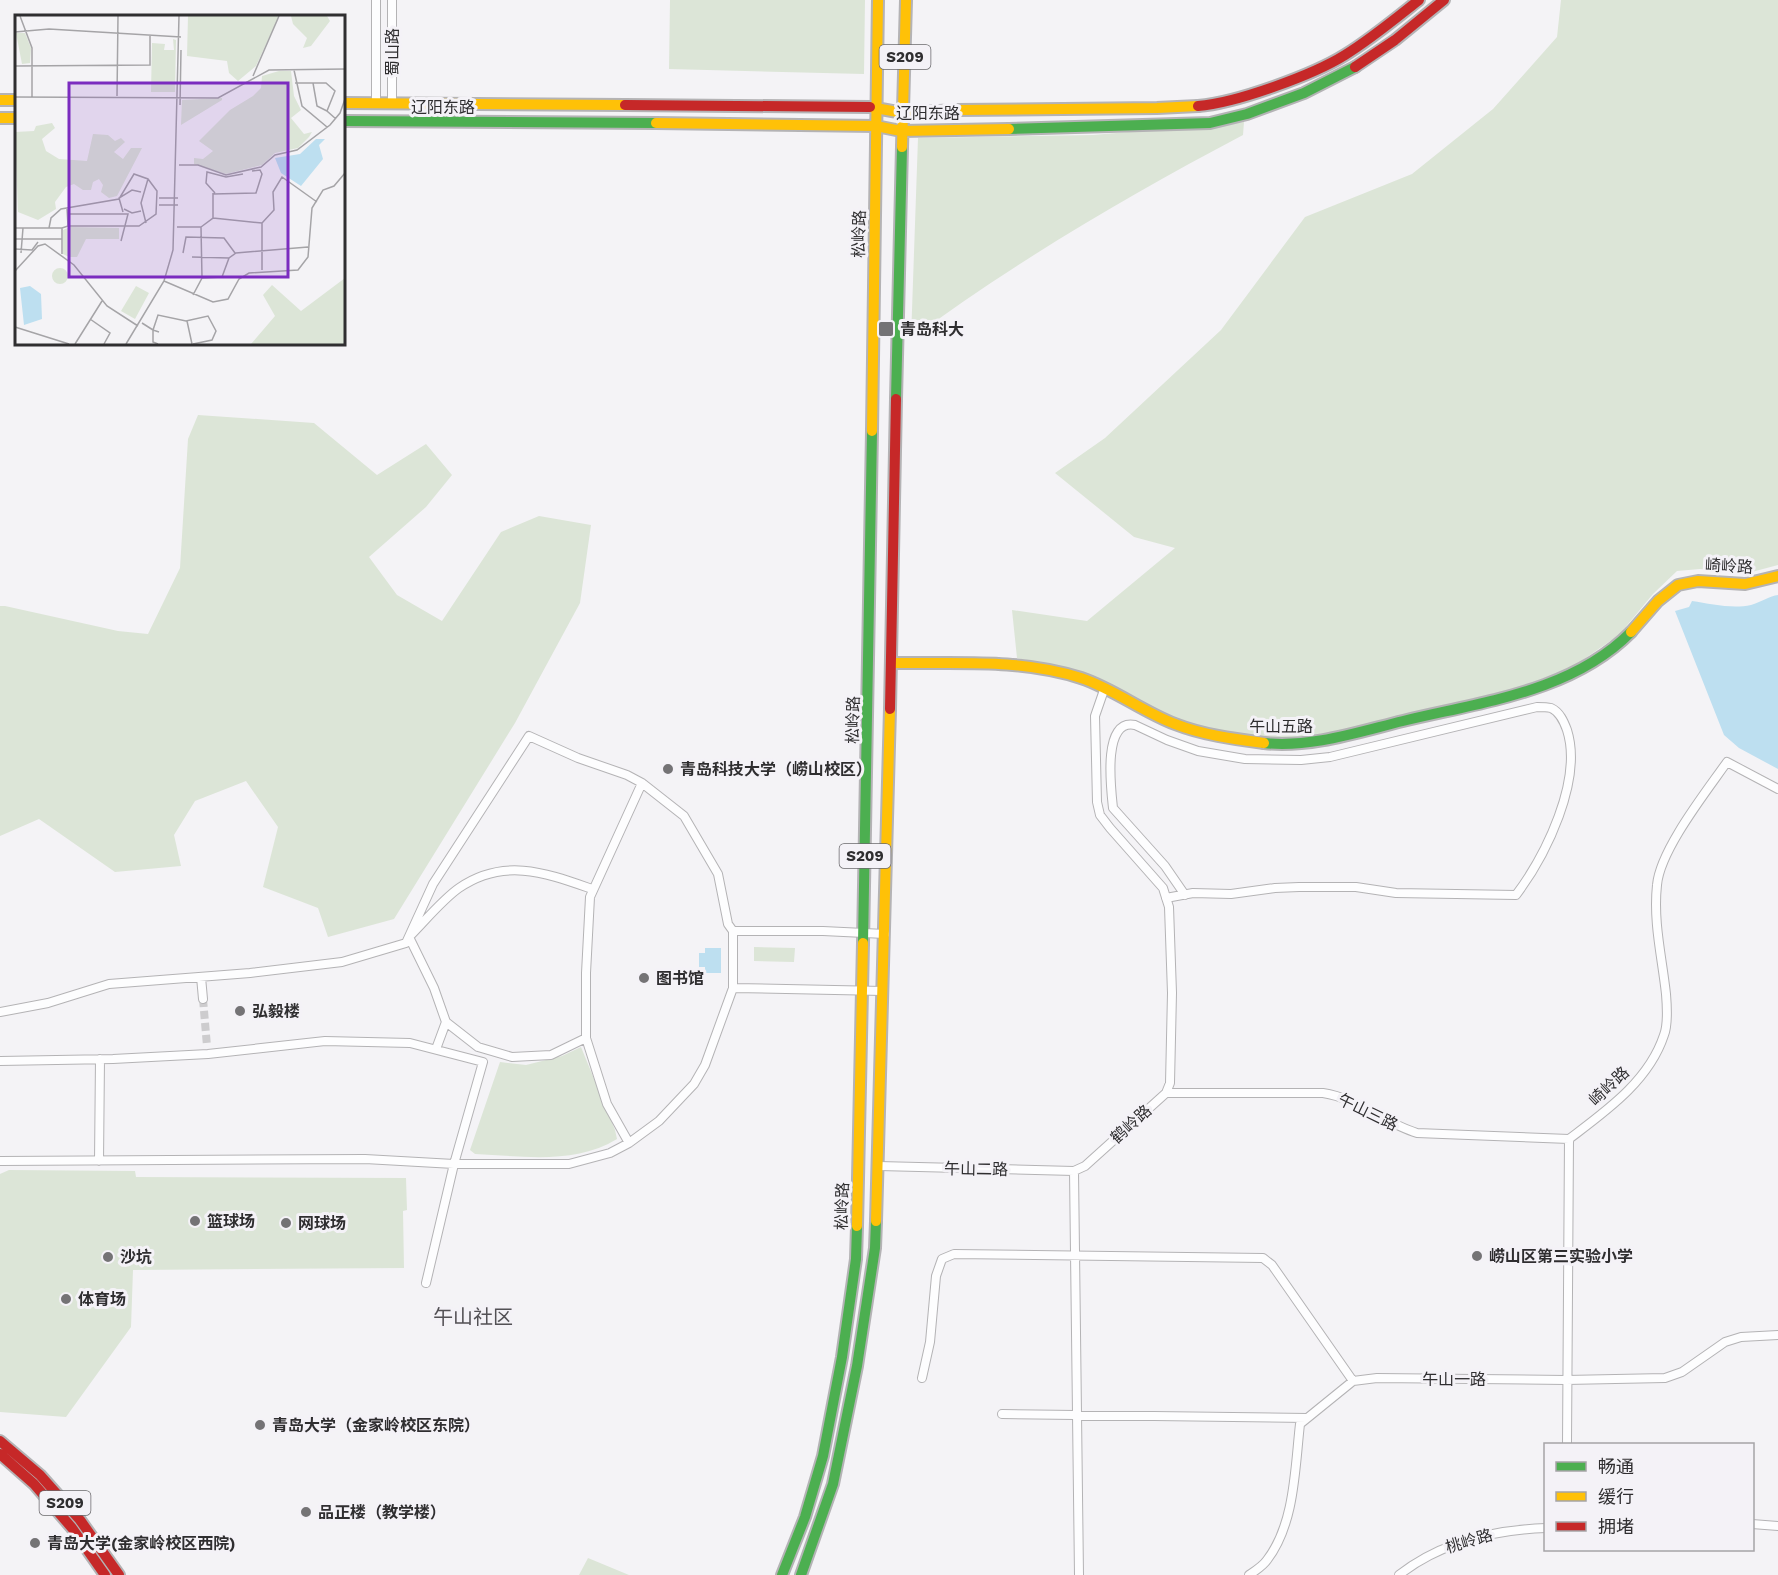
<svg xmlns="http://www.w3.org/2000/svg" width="1778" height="1575" viewBox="0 0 1778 1575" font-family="'Work Sans','Noto Sans SC',sans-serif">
<rect width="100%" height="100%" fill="#f4f3f6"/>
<!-- green -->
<path fill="#dce5d7" d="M670 0H865L864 74 669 69Z
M1561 0H1778V565L1748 573 1700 569 1677 571 1653 594 1619 635 1571 668 1521 687 1315 737 1273 738 1216 732 1168 718 1126 693 1096 679 1059 667 1017 658 1012 610 1087 621 1175 548 1134 537 1055 473 1105 438 1221 330 1305 217 1412 174 1493 109 1557 37Z
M1244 122 1243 135C1129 195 1015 262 911 339L918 138 1093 135Z
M198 415 314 423 377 475 426 444 452 475 426 507 369 557 397 595 442 621 501 532 539 516 591 525 580 603 515 723 394 919 328 937 318 908 263 887 278 827 246 781 195 801 174 835 181 866 115 872 39 819 0 836V606H5L118 631 148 634 180 568 188 439Z
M754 947 795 948 794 962 754 961Z
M581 1047 615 1130 617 1139C575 1165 522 1156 475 1154L470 1150 500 1062 526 1065 562 1056Z
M9 1170 135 1171 136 1177 406 1178 407 1210 403 1211 404 1268 133 1270 131 1327 66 1417 0 1412V1174Z
M588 1558 629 1575H579Z"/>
<!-- water -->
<path fill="#bddff0" d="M1778 595V769L1739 748 1724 735 1675 611 1689 607 1692 601C1711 604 1732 609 1751 605 1761 602 1770 596 1778 595Z
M705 948H721V973H705V967H699V953H705Z"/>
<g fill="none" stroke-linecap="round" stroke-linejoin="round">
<!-- street-tunnel -->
<path stroke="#cdccce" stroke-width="8" stroke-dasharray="8 4" stroke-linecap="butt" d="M203 999 207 1046"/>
<defs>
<path id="street" d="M376 103V0
M392 103V0
M1166 898 1193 893 1231 894 1275 888 1299 887H1356L1396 893 1516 895C1546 855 1583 780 1567 730 1564 722 1560 712 1551 708 1547 707 1541 707 1537 707L1330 757 1301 760 1245 759 1198 751 1167 740 1135 725C1102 718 1111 789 1113 808L1165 866 1185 895
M733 931H823L885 934
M201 977 203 999
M733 988 883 991
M0 1012 48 1003 109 984 250 973 342 962 406 943 433 884 529 736 578 758 627 775 642 783 684 816 718 874 728 924 733 931V988L705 1065 694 1084 659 1121 629 1143 610 1153 569 1164H454L365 1159 0 1161
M446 1022 478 1047 512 1057 551 1055 586 1038
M436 1049 446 1022 434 988 409 937C424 922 443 899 459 888 504 857 546 873 592 889
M0 1061 113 1059 208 1054 325 1041 410 1043 483 1062 454 1164 426 1283
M1166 1093H1323C1357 1098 1384 1123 1417 1133L1569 1139
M629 1143 607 1104 586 1038V973L590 897 642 783
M99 1161 100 1059
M879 1166 1074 1171
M922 1378 930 1342 936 1276 942 1259 954 1254 1263 1258 1272 1265 1353 1381
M1002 1414 1307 1418
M1567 1444 1569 1139C1606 1111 1649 1081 1664 1035 1668 1025 1667 1006 1666 994 1662 957 1653 922 1657 885 1660 850 1706 792 1727 762L1778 789
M1752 1524 1778 1526
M1079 1575 1074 1171 1085 1166 1166 1093 1170 1083 1172 993 1169 907 1163 888 1110 828 1100 815 1097 802 1095 716 1104 690
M1249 1575C1255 1571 1263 1566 1267 1560 1295 1524 1295 1467 1300 1424L1353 1381 1377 1378 1566 1380 1665 1378 1682 1372 1725 1342 1741 1337 1778 1335
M1399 1575C1441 1542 1492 1530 1546 1528"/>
<path id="fast" d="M344 121 656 123
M1009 129 1210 123 1247 114 1304 93 1355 67
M896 399 902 147
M1264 743C1311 748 1358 732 1403 721 1481 702 1572 692 1631 632
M863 943 872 431
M782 1575 805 1517 823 1456 842 1357 856 1259 857 1226
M801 1575 833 1484 857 1366 875 1248 876 1221"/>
<path id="slow" d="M0 100H16
M344 103 625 105
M870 107 903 113 957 110 1157 108 1198 106
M0 118H16
M656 123 876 126 901 131 1009 129
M902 147 906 0
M872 431 878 0
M1631 632 1658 601 1678 585 1698 581 1745 584 1778 576
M891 663C954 664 1020 658 1081 678 1114 689 1143 712 1175 724 1203 735 1234 739 1264 743
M876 1221 890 709
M857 1226 863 943"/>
<path id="jam" d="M1355 67 1395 40 1444 0
M625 105 870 107
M1198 106C1236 103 1313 75 1345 55 1371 39 1395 19 1419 0
M890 709 896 399
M0 1441 40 1475 80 1520 119 1575
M0 1454 34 1484 72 1528 105 1575"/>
</defs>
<!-- street casing -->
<use href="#street" stroke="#b4b3b5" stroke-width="10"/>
<!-- fast casing -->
<use href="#fast" stroke="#b4b3b5" stroke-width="14"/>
<!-- slow casing -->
<use href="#slow" stroke="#b4b3b5" stroke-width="14"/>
<!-- jam casing -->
<use href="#jam" stroke="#b4b3b5" stroke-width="14"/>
<!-- street -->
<use href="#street" stroke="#fdfdfe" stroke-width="8"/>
<!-- fast -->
<use href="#fast" stroke="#4caf50" stroke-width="10"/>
<!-- slow -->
<use href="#slow" stroke="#ffc107" stroke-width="10"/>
<!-- jam -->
<use href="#jam" stroke="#c62828" stroke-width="10"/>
</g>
<!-- markers -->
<g fill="#747375" stroke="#f4f2f7" stroke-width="2">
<rect x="878" y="321" width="16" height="16" rx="3"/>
<circle cx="668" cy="769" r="6"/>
<circle cx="644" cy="978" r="6"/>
<circle cx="240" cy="1011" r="6"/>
<circle cx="195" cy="1221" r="6"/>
<circle cx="286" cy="1223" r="6"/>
<circle cx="1477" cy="1256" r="6"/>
<circle cx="108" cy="1257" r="6"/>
<circle cx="66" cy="1299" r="6"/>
<circle cx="260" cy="1425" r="6"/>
<circle cx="306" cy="1512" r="6"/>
<circle cx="35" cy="1543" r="6"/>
</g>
<g text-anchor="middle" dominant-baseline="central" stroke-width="6" stroke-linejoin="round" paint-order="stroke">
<!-- shield labels -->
<g fill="#f4f2f7" stroke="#6a696c" stroke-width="1.5">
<rect x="879.5" y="45" width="51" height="24" rx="4.5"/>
<rect x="839.5" y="844" width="51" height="24" rx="4.5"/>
<rect x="39.5" y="1491" width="51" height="24" rx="4.5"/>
</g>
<g font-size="15" font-weight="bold" fill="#2f2e30">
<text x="905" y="57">S209</text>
<text x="865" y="856">S209</text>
<text x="65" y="1503">S209</text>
</g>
<!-- street labels -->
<g font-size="16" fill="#2f2e30" stroke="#f4f2f7">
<text transform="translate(392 52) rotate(-90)">蜀山路</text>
<text x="443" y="107">辽阳东路</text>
<text x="928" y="113">辽阳东路</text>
<text transform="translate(859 234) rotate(-89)">松岭路</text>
<text transform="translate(1729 566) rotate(3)">崎岭路</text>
<text transform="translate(853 720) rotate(-89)">松岭路</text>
<text x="1281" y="726">午山五路</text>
<text transform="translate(1609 1086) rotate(-43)">崎岭路</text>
<text transform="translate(1368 1112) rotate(26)">午山三路</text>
<text transform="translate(1131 1124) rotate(-42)">鹤岭路</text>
<text transform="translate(976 1169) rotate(1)">午山二路</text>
<text transform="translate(842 1206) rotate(-88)">松岭路</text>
<text x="1454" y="1379">午山一路</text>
<text transform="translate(1469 1541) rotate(-16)">桃岭路</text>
</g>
<!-- poi labels -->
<g font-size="16" font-weight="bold" fill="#2f2e30" stroke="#f4f2f7" text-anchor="start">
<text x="900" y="329">青岛科大</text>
<text x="680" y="769">青岛科技大学（崂山校区）</text>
<text x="656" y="978">图书馆</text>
<text x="252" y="1011">弘毅楼</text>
<text x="207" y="1221">篮球场</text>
<text x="298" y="1223">网球场</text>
<text x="1489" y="1256">崂山区第三实验小学</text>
<text x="120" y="1257">沙坑</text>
<text x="78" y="1299">体育场</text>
<text x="272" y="1425">青岛大学（金家岭校区东院）</text>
<text x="318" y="1512">品正楼（教学楼）</text>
<text x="47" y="1543">青岛大学(金家岭校区西院)</text>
</g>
<!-- quarter labels -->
<g font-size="20" fill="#535155" stroke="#f4f2f7">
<text x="473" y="1317">午山社区</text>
</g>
</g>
<!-- overview -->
<g transform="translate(15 15)">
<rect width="330" height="330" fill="#f4f3f6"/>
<path d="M173 1H264L241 51 223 66 214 58 212 46 172 41ZM276 1H312L315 6 296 31 288 33 292 23 278 9ZM1 18H10L16 33 15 48 7 49ZM158 24 161 25 160 77H136L137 28 150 29 149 35H159ZM264 56H276L279 81 286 95 276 103 289 119 297 117 294 122 283 133 260 138 247 150 211 159 179 149V143L188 144 198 136 184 126 215 95 238 81 246 73 247 61ZM207 83V85L166 110 167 85ZM37 108 40 113 27 124 31 136 44 144 72 146 78 119 93 120 100 126 106 123 110 127 99 137 108 144 116 133H127L102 181 94 183 86 177 88 170 84 164 78 167 76 175H68L59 169 51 172 40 187 41 194 23 205 3 197 0 117 19 116 21 111ZM55 212 104 213V224H71L62 242H54L48 239V215ZM37 261a8 8 0 1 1 16 0a8 8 0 1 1-16 0ZM330 263V329H236L260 301 248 280 257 270 286 296ZM121 271 134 278 120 304 106 296Z" fill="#dce5d7"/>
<path d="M301 124H310L304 130 308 144 286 171 266 158 260 143 285 139ZM15 271 26 279 27 304 9 310 5 273Z" fill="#bddff0"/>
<path fill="none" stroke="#a5a4a7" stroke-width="1.5" d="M5 1 17 33V82M0 17 34 14 166 22M0 51 135 50V21M279 55 287 91 312 112M238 61 264 1M280 68H311L320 76 312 96 321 104M298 68 302 91 312 96M102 81 103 1M0 82 203 83 254 55 330 54M165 90 166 35M164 150H183L211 160 246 152 260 140 282 135 315 110 325 98 330 84M200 178 191 168 192 157 211 162 228 159M198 179 241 178 247 159 245 155 237 156M144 183H163M144 190H163M52 193 53 211M109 194 117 198 126 196M108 197 104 183 117 175 126 177M53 199H113L106 226M198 203 247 208M131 208 126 188 133 164M162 212H186M0 213H47L53 211H124L141 199 142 176 133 164 119 159 104 184 46 194 36 203 34 213M47 213V239M0 224H47M0 234 17 235 23 227M6 238 8 213M168 238 171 222 209 223 220 238M177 242 214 243M247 255V208L259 195 258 177 267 162 302 187M0 256 23 231 30 229 59 250 92 291 123 311M187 263 207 262 214 243 221 238 293 232M149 266 198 287 213 284 224 264 234 258 283 255 293 242 297 193 308 175 319 171 330 158M178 280 187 263 186 212 198 203V178M75 304 95 318 89 329M172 306 177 329M127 308 138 315 143 300 171 306 193 301 201 316 197 325 178 329M0 312 54 329M60 329 87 286M111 329 149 266 158 235 164 1M143 329 138 327V315L144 317"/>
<path fill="#7b2cbf" fill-opacity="0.15" stroke="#7b2cbf" stroke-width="3" d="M54 68H273V262H54Z"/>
<rect width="330" height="330" fill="none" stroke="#2f2e30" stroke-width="3"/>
</g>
<!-- legend -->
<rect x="1544" y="1443" width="210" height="108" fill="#f4f2f7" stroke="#a5a4a7" stroke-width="1.5"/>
<rect x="1556" y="1462" width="30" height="9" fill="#4caf50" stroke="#a5a4a7" stroke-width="1.5"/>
<text x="1598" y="1473" font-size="18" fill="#2f2e30">畅通</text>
<rect x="1556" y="1492" width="30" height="9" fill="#ffc107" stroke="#a5a4a7" stroke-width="1.5"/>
<text x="1598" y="1503" font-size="18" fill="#2f2e30">缓行</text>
<rect x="1556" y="1522" width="30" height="9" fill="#c62828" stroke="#a5a4a7" stroke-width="1.5"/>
<text x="1598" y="1533" font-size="18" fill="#2f2e30">拥堵</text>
</svg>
